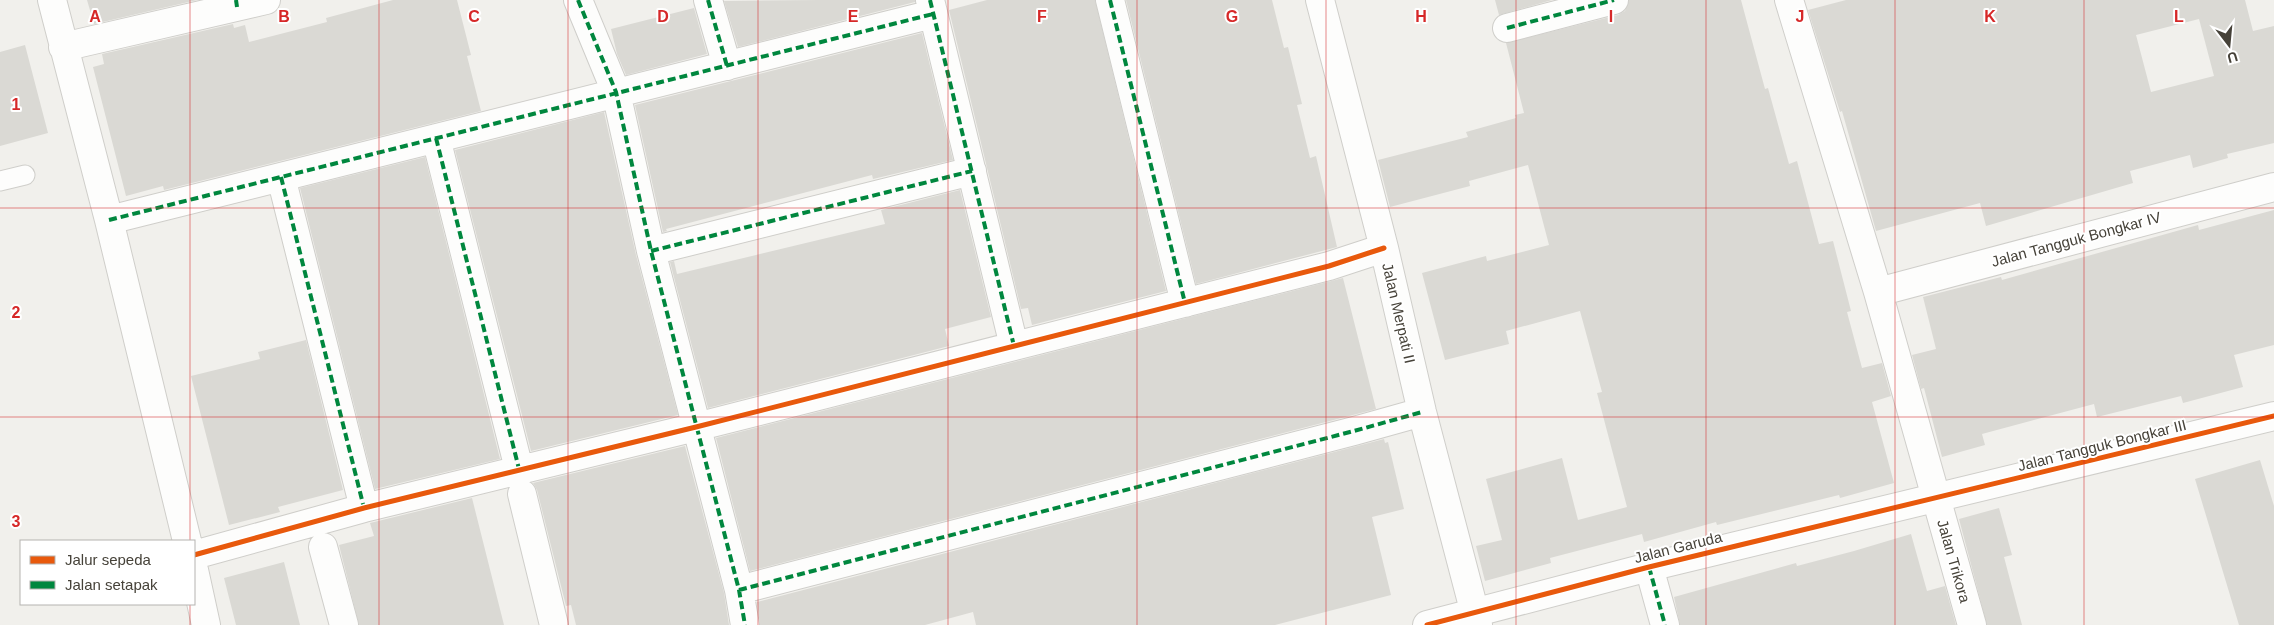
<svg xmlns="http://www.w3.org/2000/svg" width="2274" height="625" viewBox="0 0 2274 625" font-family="Helvetica,sans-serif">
<rect width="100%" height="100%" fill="#f1f0ec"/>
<!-- building -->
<path fill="#dad9d4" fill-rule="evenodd" d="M87 0H197L94 24Z
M393 0H457L471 55 467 56 481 111 164 190 163 186 126 196 93 67 104 64 102 54 233 24 234 28 245 25 249 42 327 22 326 18Z
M819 0H915V2L738 47 724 1Z
M987 0H1095L1166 291 1032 325 1028 308 1021 309 949 10Z
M1126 0H1272L1284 48 1288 47 1302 104 1297 105 1310 158 1316 156 1337 247 1196 284Z
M1495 0H1552L1499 15Z
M1629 0H1741L1765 89 1768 88 1789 164 1797 161 1819 244 1833 241 1851 311 1847 312 1862 368 1882 363 1891 396 1872 402 1894 483 1840 498 1839 495 1717 525 1716 522 1644 542 1642 534 1550 558 1551 563 1485 581 1476 546 1502 540 1486 479 1562 458 1578 520 1627 507 1597 393 1602 392 1580 311 1506 331 1509 344 1445 360 1422 273 1486 256 1487 261 1549 245 1528 165 1469 181 1470 186 1390 207 1378 160 1468 137 1466 132 1516 118 1515 115 1524 113 1506 43 1618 15 1625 11Z
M1846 0H2245L2253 31 2274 26V143L2227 154 2228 158 2193 168 2190 155 2130 171 2133 183 1986 226 1980 203 1876 231 1842 111 1840 112 1808 10ZM2199 19 2214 76 2151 92 2136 35Z
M694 8 707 54 626 75 617 54 611 29Z
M922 33 953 160 873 179 872 175 666 229 667 231 663 232 635 105Z
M25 45 48 133 0 146V52Z
M604 112 636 255 678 415 531 451 455 150Z
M425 157 500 459 375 489 300 188Z
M960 190 991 317 945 329 949 346 708 408 670 262 674 261 677 274 885 224 881 210Z
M2274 210V345L2234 355 2243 387 2183 403 2181 396 2097 417 2094 404 1982 434 1985 445 1942 457 1924 388 1921 389 1912 355 1936 349 1923 297 2001 277 2002 280 2198 225 2199 230Z
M1343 278 1376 409 750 571 716 438Z
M306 340 343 490 278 507 280 512 229 525 191 376 260 359 258 352Z
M1384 439 1385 443 1388 442 1404 509 1372 517 1391 595 1275 625H976L973 612 925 625H760L757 602Z
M685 446 724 593 729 625H576L571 605 566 606 537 490 533 483Z
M2260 460 2274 506V625H2239L2195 479Z
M472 498 504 625H359L339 545 374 536 370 523Z
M1999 508 2012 555 2004 557 2022 625H1987L1959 519Z
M1911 534 1927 591 1945 586 1956 625H1680L1674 597 1796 563 1797 566 1854 551Z
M284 562 300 625H236L224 578Z"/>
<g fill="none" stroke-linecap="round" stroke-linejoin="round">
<defs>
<path id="service" d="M0 181 25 175"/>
<path id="minor" d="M52 0 109 220 187 541
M578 0 616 92 651 251 739 590 745 625
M708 0 727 66
M930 0 1014 346
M1110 0 1185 303
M1320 0 1384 248 1422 412 1478 625
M1789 0 1878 292 1972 625
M1507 28 1614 0
M63 47 266 0
M436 138 519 469
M281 177 364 508
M109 220 933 14
M651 251 972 171
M1878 292 2274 187
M522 494 554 625
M323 547 344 625
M194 555 364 508 696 427 1329 266 1384 248
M1649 567 1665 625
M194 570 206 625
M739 590 1354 431 1422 412"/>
<path id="tertiary" d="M1427 625 1649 567 2274 416"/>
</defs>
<!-- service casing -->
<use href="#service" stroke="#cfceca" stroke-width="21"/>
<!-- minor casing -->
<use href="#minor" stroke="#cfceca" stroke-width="30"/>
<!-- tertiary casing -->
<use href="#tertiary" stroke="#cfceca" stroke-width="30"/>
<!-- service -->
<use href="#service" stroke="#fdfdfc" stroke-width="19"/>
<!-- minor -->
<use href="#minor" stroke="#fdfdfc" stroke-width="28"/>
<!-- tertiary -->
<use href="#tertiary" stroke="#fdfdfc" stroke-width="28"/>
<!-- quiet -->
<path stroke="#00873e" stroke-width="4" stroke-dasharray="8 4" stroke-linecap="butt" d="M236 0 237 7
M578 0 616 92 651 251 739 590 745 625
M708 0 727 66
M930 0 1014 346
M1110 0 1185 303
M1507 28 1614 0
M436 138 519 469
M281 177 364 508
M109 220 933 14
M651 251 972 171
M1649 567 1665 625
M739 590 1354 431 1422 412"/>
<defs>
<path id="cycleway" d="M194 555 364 508 696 427 1329 266 1384 248
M1427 625 1649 567 2274 416"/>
</defs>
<!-- cycleway casing -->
<use href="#cycleway" stroke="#fff" stroke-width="8"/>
<!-- cycleway -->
<use href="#cycleway" stroke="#e8590c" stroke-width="5"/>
</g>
<!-- grid -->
<path fill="none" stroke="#d62828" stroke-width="1" stroke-opacity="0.55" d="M190 0V541M379 0V625M568 0V625M758 0V625M948 0V625M1137 0V625M1326 0V625M1516 0V625M1706 0V625M1895 0V625M2084 0V625M0 208H2274M0 417H2274M190 604V625"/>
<g text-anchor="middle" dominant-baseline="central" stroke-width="4" stroke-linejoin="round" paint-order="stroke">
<!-- street labels -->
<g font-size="15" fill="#464239" stroke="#fff">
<text transform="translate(2076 239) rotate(-15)">Jalan Tangguk Bongkar IV</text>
<text transform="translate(1399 313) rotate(77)">Jalan Merpati II</text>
<text transform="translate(2102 445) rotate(-14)">Jalan Tangguk Bongkar III</text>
<text transform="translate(1678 547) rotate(-14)">Jalan Garuda</text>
<text transform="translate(1954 561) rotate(74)">Jalan Trikora</text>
</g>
</g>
<g font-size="16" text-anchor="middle" font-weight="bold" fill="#d62828" stroke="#fff" stroke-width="4" stroke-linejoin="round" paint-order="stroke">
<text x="95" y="22">A</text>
<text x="284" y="22">B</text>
<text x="474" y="22">C</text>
<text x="663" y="22">D</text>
<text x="853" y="22">E</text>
<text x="1042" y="22">F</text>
<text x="1232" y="22">G</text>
<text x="1421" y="22">H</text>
<text x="1611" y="22">I</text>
<text x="1800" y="22">J</text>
<text x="1990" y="22">K</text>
<text x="2179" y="22">L</text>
<text x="16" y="110">1</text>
<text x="16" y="318">2</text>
<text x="16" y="527">3</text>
</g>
<!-- legend -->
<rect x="20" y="540" width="175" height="65" fill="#ffffff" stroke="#b5b3b0"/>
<rect x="30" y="556" width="25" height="8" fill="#e8590c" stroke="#b5b3b0"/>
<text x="65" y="565" font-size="15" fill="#464239">Jalur sepeda</text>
<rect x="30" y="581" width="25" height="8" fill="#00873e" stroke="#b5b3b0"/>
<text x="65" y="590" font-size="15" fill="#464239">Jalan setapak</text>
<!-- north arrow -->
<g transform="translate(2229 45) rotate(164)" stroke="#ffffff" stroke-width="4" paint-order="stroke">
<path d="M0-4L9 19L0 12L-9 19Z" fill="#464239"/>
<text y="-8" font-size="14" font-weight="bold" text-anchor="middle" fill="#464239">U</text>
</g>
</svg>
